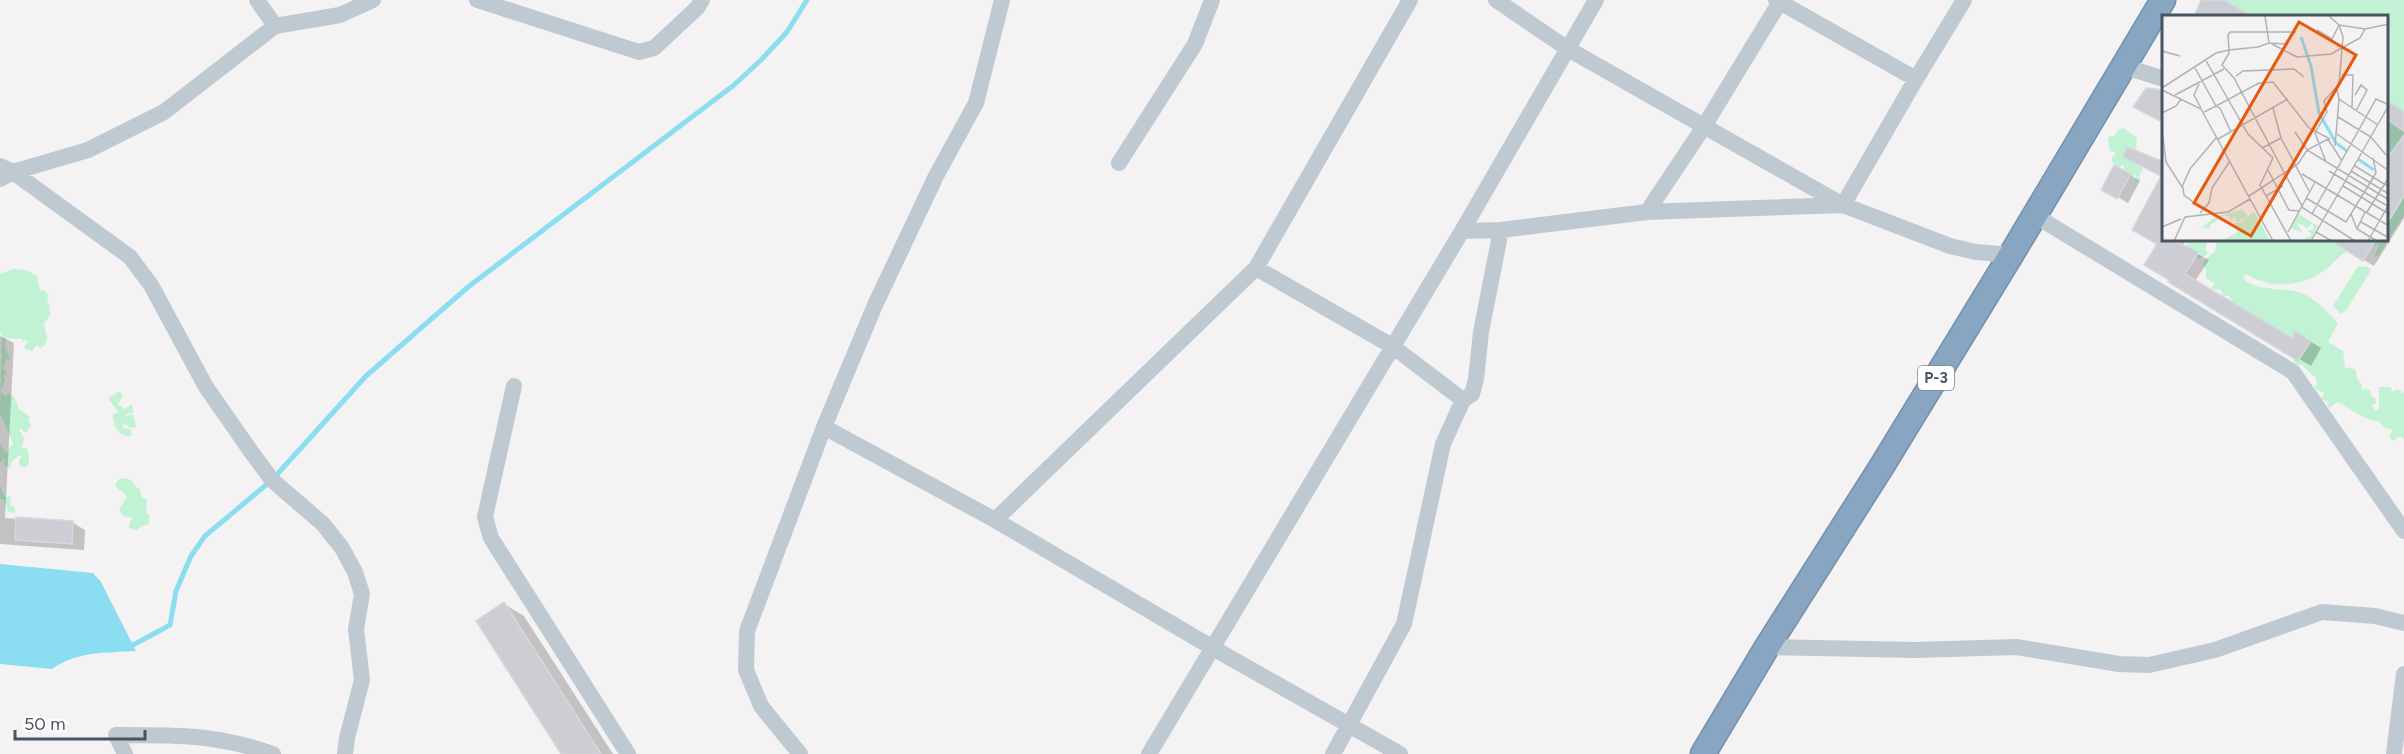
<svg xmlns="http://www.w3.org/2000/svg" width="2404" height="754" viewBox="0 0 2404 754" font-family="Figtree,sans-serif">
<rect width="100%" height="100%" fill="#f4f2f2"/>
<!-- green -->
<path fill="#c0f2d3" d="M2224 0H2404V112L2390 103 2388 106V16H2251Z
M2388 120 2404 131V157L2392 152 2390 154 2388 153Z
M2123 128 2137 138 2136 150 2132 158 2143 170 2140 173V180L2137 182 2135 180 2136 173 2132 178 2131 174 2124 170V166L2121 165 2120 168 2112 162V158L2116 153 2110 151 2108 139 2110 136 2114 137 2118 130Z
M2404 196V215L2379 255 2374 257 2380 243 2371 248 2376 240H2388V215L2391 217Z
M2186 240H2208L2205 249 2208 253 2205 256 2196 259 2188 249Z
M2217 240H2342L2338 246 2347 251C2336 258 2332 266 2322 272 2301 287 2268 289 2247 274L2243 277C2251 292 2287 287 2301 293 2316 299 2327 311 2338 323L2328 342 2343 351 2345 369 2350 367 2356 370 2357 379 2362 385 2361 388 2363 390 2366 388 2370 391 2371 396 2375 398 2376 404H2372V406L2376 411 2379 409V387H2391L2392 392 2398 389 2404 393V439L2400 436 2393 441 2389 436 2393 430 2385 428 2380 422C2362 420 2352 408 2337 402L2330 408 2328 407 2327 401 2321 399 2324 393 2314 388 2317 384 2316 378 2302 365H2295L2293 358 2308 339 2296 332 2292 338 2250 312 2240 314 2229 296H2223L2221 290 2211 289 2215 283 2206 279V270L2203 264 2209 256 2215 252Z
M2358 266 2368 267 2371 270 2347 309 2341 314 2333 306Z
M14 269 26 270 37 276 40 291 43 290 49 295 47 302 50 307 49 311 51 313 44 324 47 338 45 345 40 348 37 345 32 351 27 350 24 347 28 342 26 340 23 342 22 339 7 338C3 346 6 351 10 358L6 360 3 368 7 374 3 376 5 380 1 392 6 397 8 393 14 397 19 409 30 417 28 419 31 426 26 433 20 428 19 430C24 437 26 439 21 447L27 449C29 456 31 462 26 467L20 466 19 461 22 456H18L12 461 10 468 5 466V460L2 459 3 462H0V445L6 453 13 443 0 413 2 334 0 332V274Z
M118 392 123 394 118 405 125 409 132 404 133 413 125 414 127 416 133 414 136 427 131 428 124 424 122 426 124 428 130 429 132 436C120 438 113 427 113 414L119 412 109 400 110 397Z
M123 478 131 480 137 488 139 487 142 497 147 500 146 513 149 515V524L142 526 137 530 131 529 129 526 132 517H124L119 510 127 496 115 486 118 480Z
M0 487 5 497 11 496 10 505 14 507 16 512 14 513 8 512 7 507 3 499H0Z"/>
<!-- water -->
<path fill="#8bddf1" d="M0 564 93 573 101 582 136 651C106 653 77 651 52 669L0 664Z"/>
<!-- shadow -->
<path fill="#0003" d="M2390 105 2404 113V218L2374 266 2364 260 2343 240H2388V174L2394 164 2388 159V109Z
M2115 167 2140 181 2128 203 2103 189Z
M2164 173V240H2186L2182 246 2209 260 2195 281 2293 339 2296 333 2321 348 2311 366 2169 282 2159 243Z
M0 336 14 343 5 518 73 523 85 530 84 550 0 544Z
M504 604 524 616 613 754H563Z"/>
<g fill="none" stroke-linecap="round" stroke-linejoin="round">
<!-- stream -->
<path stroke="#8bddf1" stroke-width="5" d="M126 645H133L170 625 176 591 191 556 205 536 272 480 366 376 468 287 734 85 761 60 787 32 807 0"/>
</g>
<!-- building -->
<path fill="#ccced4" stroke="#d6d8dd" stroke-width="1.5" d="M2201 0H2224L2251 16H2194Z
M2146 88 2164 90V123L2133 107Z
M2388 101 2404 112V131L2388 120Z
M2404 135V196L2388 222V157Z
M2127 147 2164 162V240H2172L2199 252 2185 274 2292 338 2295 331 2311 341 2298 361 2168 282 2169 280 2144 265 2157 244 2132 230 2161 176 2123 157Z
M2114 165 2131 174 2117 199 2101 190Z
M2330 240H2376L2363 261Z
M16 517 73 521 72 544 15 540Z
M504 602 601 754H561L476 621Z"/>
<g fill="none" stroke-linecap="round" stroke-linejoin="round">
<defs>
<path id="highway" d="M1703 754 1767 647 1882 466 2011 255 2163 0"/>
</defs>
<!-- highway casing -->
<use href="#highway" stroke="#7390ae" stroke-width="27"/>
<!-- minor -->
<path stroke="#bfc9d2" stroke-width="16" d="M257 0 275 26
M477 0 639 52 654 48 697 8 702 0
M1496 0 1568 49 1843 205 1950 246 1976 252 2011 255
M1776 0 1916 79
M2123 66 2164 79
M1119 163 1195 44 1212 0
M0 166 13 172 130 257 151 285 206 387 252 453 272 480 323 524 342 548 355 572 362 594 356 629 362 680 347 738 345 754
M0 179 13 172 88 150 164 112 275 26 340 15 373 0
M1647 212 1703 128 1781 0
M2034 215 2293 372 2404 531
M1462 231 1501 230 1647 212 1843 205 1916 79 1964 0
M1256 268 1392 346 1463 400
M514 386 485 517 491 538 628 754
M824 427 995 520 1213 648 1400 754
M995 520 1256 268 1410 0
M1767 647 1916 650 2016 647 2119 664 2149 665 2215 650 2322 612 2375 616 2404 623
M125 754 116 735C174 735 216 734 273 754
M800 754 761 706 746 670 747 631 824 427 875 305 936 176 976 103 1002 0
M1149 754 1462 231 1596 0
M1333 754 1404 624 1443 444 1463 400 1472 394 1476 379 1481 332 1501 230
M2394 754 2404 674"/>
<!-- highway -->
<use href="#highway" stroke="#88a5c2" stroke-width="24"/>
</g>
<g text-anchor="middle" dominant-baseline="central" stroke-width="5" stroke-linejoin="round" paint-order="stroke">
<!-- shield labels -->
<rect fill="#fff" stroke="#7f8890" stroke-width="1.5" x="1918" y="366" width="36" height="24" rx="4.5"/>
<g font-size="15" font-weight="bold" fill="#485561">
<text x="1936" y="378">P-3</text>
</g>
</g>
<!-- overview -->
<g transform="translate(2162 15)">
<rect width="226" height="226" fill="#f4f2f2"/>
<path d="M80 194 86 202 92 197 97 206 93 209 98 207 108 226H60L76 217 71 208H78L85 202 75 208 72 201 70 207 67 201H62L48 210V214L40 212 33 217 52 203ZM136 199 156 211 148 226H138L130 222 139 225 150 220 145 215H151V208L145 213 134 207 141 218 129 213Z" fill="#c0f2d3"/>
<path fill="none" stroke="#8bddf1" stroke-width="3" d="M139 22 149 51 157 98 174 128 185 136M196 144 212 155"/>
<path fill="none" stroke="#afb3b8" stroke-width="1.5" d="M103 1 107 28M155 15 170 24 177 10 203 14M110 29 135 42 169 39 198 23 203 14 227 9M0 36 18 41M43 44 86 119 111 143M32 51 54 91 97 68 111 67 147 113 168 124M180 60H191L190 92M74 61 81 56 132 54 142 62M37 69 32 80 39 93M0 73 54 38 67 35 96 32 107 28 123 29 133 17H68L66 20 67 35V38L60 50 72 63 141 193 193 226M0 75 39 94 111 226M175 75 177 84 216 110M13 80 62 54M193 80 199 70 205 75 194 96M111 93 119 123 147 176M42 97 54 91 58 93 69 117M0 98 14 91 19 84M176 102 209 122 224 140M227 111V150M0 115 4 147 20 172 28 154 54 123M133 117 145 135 227 185M175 119 227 156M56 124 126 84M173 131 177 84M100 133 119 123M111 143 98 170 129 226M164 147 153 118 165 97 162 86 177 69 181 22 177 10 167 1M193 151 227 172M106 155 127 195 137 196M167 156 227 192M189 156 227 179M140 159 227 211M181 171 227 199M21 172 22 180 42 195M87 181 136 149 145 135 166 124 180 146M104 181 121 171M144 183 184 207 214 158 211 143M205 197 227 162M38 198 47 188 50 173 68 146M150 199 214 84 227 90M189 199 195 214 215 226M199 207 227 223M0 212 19 204M195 214 203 197M126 217 153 167M154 217 170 226M12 226 23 202 66 197 88 184M149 226 227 90M206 226 227 189"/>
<path fill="#e8590c" fill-opacity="0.15" stroke="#e8590c" stroke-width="3" d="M137 7 194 40 89 221 32 188Z"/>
<rect width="226" height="226" fill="none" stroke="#485561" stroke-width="3"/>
</g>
<!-- scale -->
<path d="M15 730v9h130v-9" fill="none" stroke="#485561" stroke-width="3"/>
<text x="24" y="730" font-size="18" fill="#485561" stroke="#ffffff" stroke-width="4.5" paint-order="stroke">50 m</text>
</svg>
